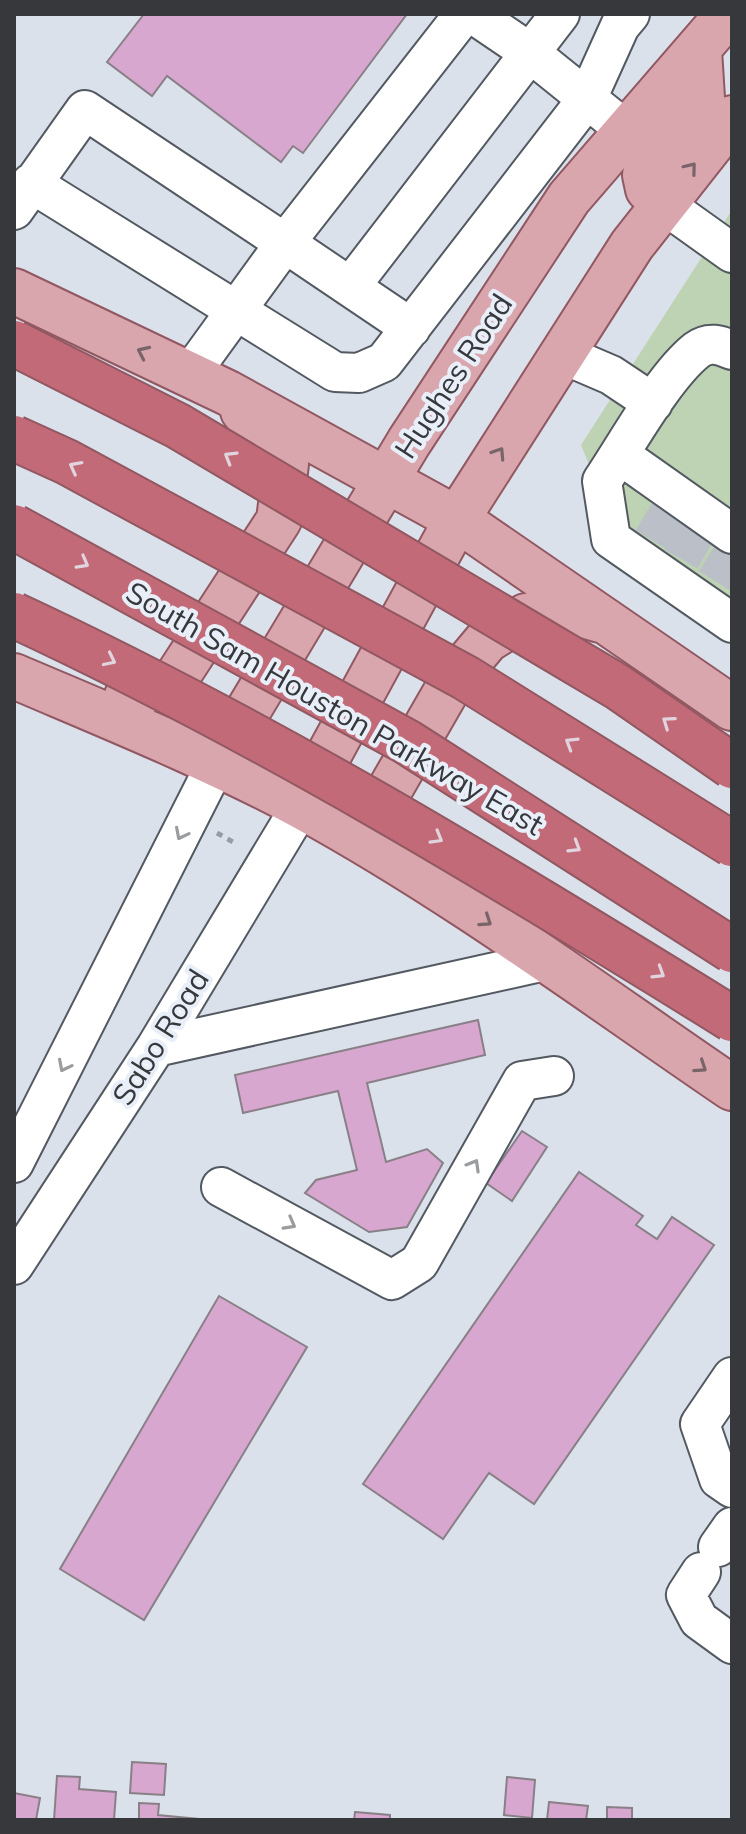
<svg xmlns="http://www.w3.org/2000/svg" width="746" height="1834" viewBox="0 0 746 1834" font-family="Mulish,sans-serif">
<rect width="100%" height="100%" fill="#dbe1eb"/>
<!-- green -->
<path fill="#bdd3b3" d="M732 210V613L616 530 581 445Z"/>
<!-- building -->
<path fill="#d7a7cf" stroke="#898087" stroke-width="2" d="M144 14H407L303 153 293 146 281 162 167 76 152 96 107 62Z
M478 1020 485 1055 367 1083 386 1162 427 1149 443 1163 407 1227 369 1232 305 1193 316 1180 357 1170 338 1091 243 1113 235 1075Z
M522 1131 547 1147 512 1201 486 1183Z
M579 1172 643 1216 636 1225 657 1239 672 1217 714 1245 534 1504 489 1473 443 1539 363 1484Z
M219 1296 307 1347 144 1620 60 1569Z
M132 1762 166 1764 164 1795 130 1793Z
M57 1776 80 1777 79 1789 116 1792 114 1820H54Z
M507 1777 535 1780 532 1818 504 1815Z
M14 1793 40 1798 36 1820H14Z
M549 1802 588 1806 586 1820H547Z
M139 1803 159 1804 158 1815 210 1820H139Z
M607 1807 632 1808V1820H607Z
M355 1812 390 1815V1820H354Z"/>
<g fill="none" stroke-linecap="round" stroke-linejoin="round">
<!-- minor-tunnel -->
<path stroke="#babfc8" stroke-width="38" stroke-dasharray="38 19" stroke-linecap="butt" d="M652 540 669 512
M681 559 698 530
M715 581 732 554"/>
<defs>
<path id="minor" d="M473 14 529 52 627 131
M31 183 335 372 359 373 384 362 587 99 620 26 630 14
M662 203 732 253
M14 210 85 110 285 243 464 14
M350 287 560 14
M732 350C720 345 709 341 697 350 664 376 627 444 602 481L611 539 732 623
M562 354 611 375 653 403
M190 374 285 243 411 328
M620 455 732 534
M156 1047 545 961
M14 1163 216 764
M221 1187 392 1280 419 1263 522 1081 554 1076
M14 1265 156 1047 301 806
M732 1377 700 1424 719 1479 732 1488
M718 1547 732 1527
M701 1572 686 1595 699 1620 732 1644"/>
<path id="major" d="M662 203 648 189 645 175 702 98 699 50
M14 291 228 393 457 519 732 708
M14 676C110 717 209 757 301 806 451 888 591 992 732 1088
M127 696 173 683 279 520 286 464 243 411
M216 764 409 442 569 198 728 14
M302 804 457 519 632 245 732 118
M396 844 388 833 386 796 451 683 487 640 526 616 566 610 600 620"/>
</defs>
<!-- minor casing -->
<use href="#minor" stroke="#535961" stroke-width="42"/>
<!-- major casing -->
<use href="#major" stroke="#915862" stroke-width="48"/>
<!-- path -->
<path stroke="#979ba3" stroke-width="5" stroke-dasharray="6 6" stroke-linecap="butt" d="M217 833 233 842"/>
<!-- minor -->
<use href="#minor" stroke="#fff" stroke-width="38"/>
<!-- major -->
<use href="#major" stroke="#daa6ad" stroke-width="44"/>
<defs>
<path id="highway-bridge" d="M14 343 178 426 618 687 732 766
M14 438 67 462 466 678 732 844
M14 527 407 742 732 950
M14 615C264 731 498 874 732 1019"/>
</defs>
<!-- highway-bridge casing -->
<use href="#highway-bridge" stroke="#915862" stroke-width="48" stroke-linecap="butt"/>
<!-- highway-bridge -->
<use href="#highway-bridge" stroke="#c26a77" stroke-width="44"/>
</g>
<!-- one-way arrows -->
<defs><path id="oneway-chevron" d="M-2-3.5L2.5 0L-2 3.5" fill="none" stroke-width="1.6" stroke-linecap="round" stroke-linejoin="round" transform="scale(2)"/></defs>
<g stroke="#786469">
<use href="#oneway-chevron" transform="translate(691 168) rotate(-51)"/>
<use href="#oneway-chevron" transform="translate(143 352) rotate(-155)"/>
<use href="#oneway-chevron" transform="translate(499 453) rotate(-57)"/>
<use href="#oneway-chevron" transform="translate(486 921) rotate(34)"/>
<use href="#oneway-chevron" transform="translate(701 1067) rotate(34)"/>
</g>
<g stroke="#e0d4de">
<use href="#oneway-chevron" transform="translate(230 457) rotate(-149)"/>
<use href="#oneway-chevron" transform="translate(75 467) rotate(-152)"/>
<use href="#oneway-chevron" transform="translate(83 563) rotate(29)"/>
<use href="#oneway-chevron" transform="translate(110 660) rotate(26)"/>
<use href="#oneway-chevron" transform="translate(668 722) rotate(-145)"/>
<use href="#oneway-chevron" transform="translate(571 743) rotate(-148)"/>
<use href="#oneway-chevron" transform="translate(437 838) rotate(30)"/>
<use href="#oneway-chevron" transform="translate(575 847) rotate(32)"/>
<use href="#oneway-chevron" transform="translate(659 973) rotate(32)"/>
</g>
<g stroke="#9a9c9e">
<use href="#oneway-chevron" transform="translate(181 834) rotate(117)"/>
<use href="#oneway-chevron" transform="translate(64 1066) rotate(117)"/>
<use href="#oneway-chevron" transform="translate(474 1165) rotate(-60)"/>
<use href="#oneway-chevron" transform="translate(290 1224) rotate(29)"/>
</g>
<g text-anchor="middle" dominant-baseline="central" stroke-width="8" stroke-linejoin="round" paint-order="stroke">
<!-- street labels -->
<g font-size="30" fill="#36383c" stroke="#e8eff8">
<text transform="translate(453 376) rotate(-57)">Hughes Road</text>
<text transform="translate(335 708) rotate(30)">South Sam Houston Parkway East</text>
<text transform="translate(160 1037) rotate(-58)">Sabo Road</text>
</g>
</g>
<!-- border -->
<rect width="746" height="1834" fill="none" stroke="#36383c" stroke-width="32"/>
</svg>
